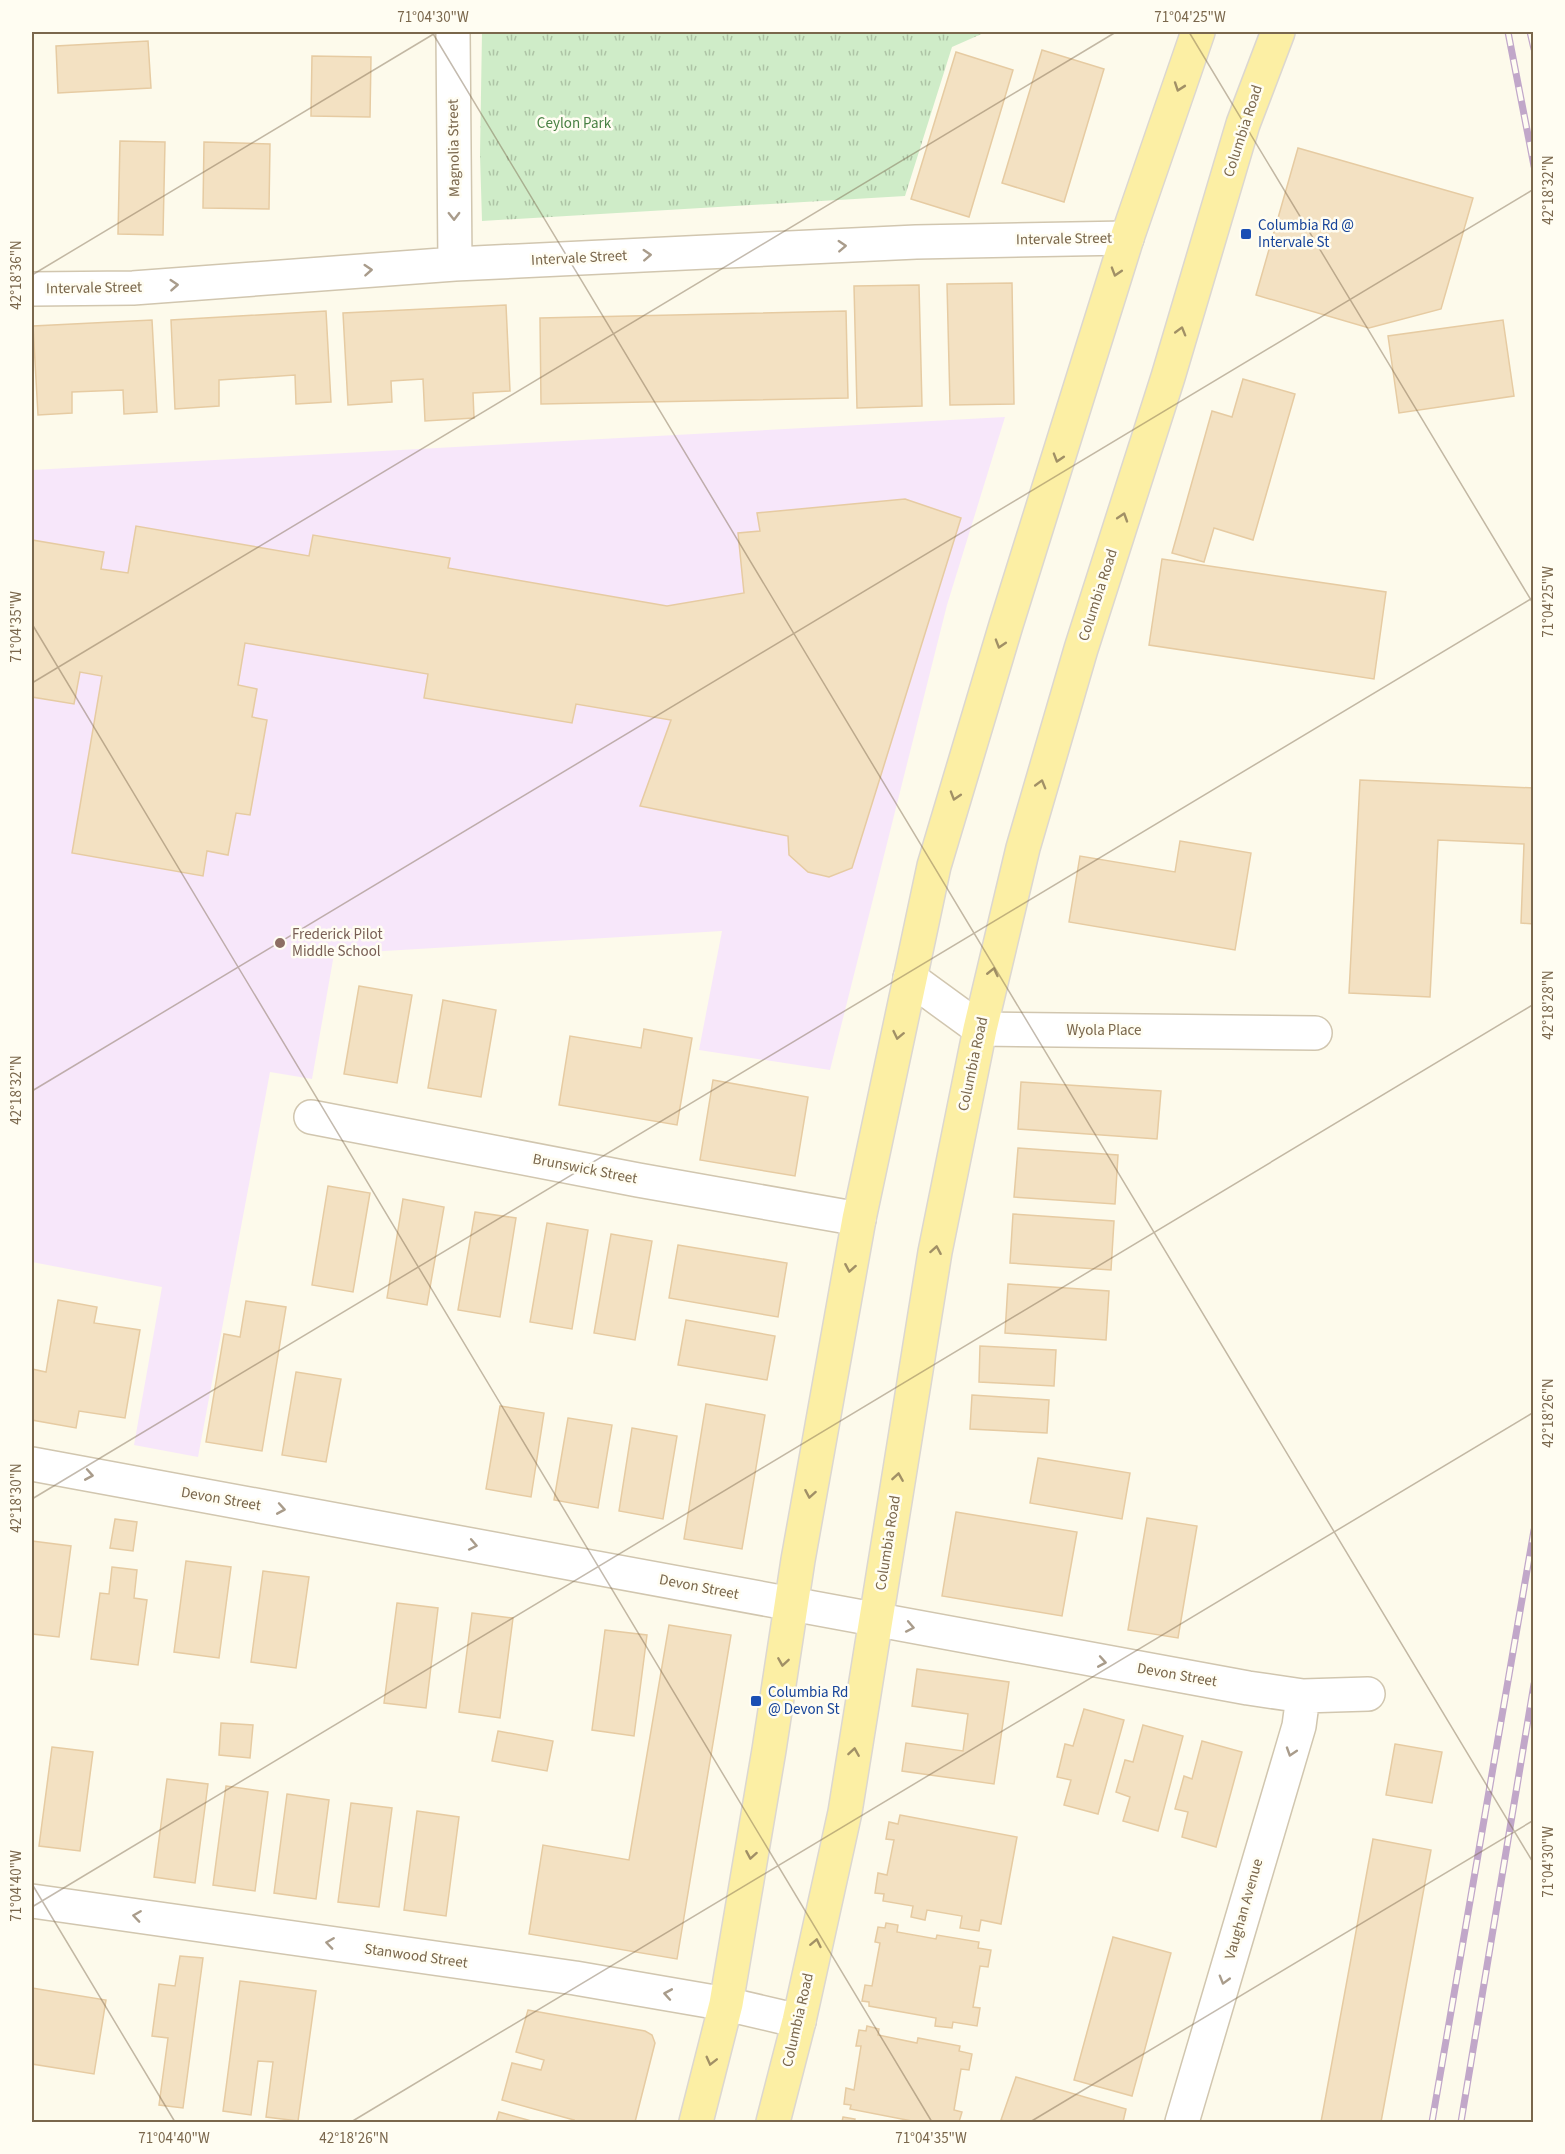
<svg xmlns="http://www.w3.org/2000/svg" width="1565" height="2154" viewBox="0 0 1565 2154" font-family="'Source Sans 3',sans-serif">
<defs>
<pattern id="park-tufts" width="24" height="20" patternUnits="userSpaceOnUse" patternTransform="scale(1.5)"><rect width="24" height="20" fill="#cfecc8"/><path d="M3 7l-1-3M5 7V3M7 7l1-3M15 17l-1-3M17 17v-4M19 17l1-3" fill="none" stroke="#adc3a5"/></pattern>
</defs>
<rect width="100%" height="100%" fill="#fdfaeb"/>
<!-- education -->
<path fill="#f7e7fa" d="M1005 417 947 605 830 1070 699 1050 722 931 334 954 312 1079 270 1072 198 1457 134 1445 162 1287 32 1262V470Z"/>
<!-- park -->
<path fill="url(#park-tufts)" d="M482 32H986L952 47 905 196 482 221 480 155Z"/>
<!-- building -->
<path fill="#f3e1c2" stroke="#e6cba2" stroke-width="1.5" d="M148 41 151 88 58 93 56 46Z
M1042 50 1104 69 1064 202 1002 183Z
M956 52 1013 70 969 217 911 199Z
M312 56 371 57 370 117 311 116Z
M120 141 165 142 163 235 118 234Z
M204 142 270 144 269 209 203 208Z
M1298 148 1473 198 1441 309 1369 328 1256 295Z
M1012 283 1014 404 950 405 947 284Z
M919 285 922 406 857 408 854 286Z
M506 305 510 391 473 393 474 418 425 421 423 379 391 381 392 402 348 405 343 313Z
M326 311 331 402 296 404 295 375 219 380V406L175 409 171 320Z
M846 311 848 398 541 404 540 318Z
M152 320 157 412 124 414 123 390 72 392V413L38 415 33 326Z
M1503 320 1514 396 1399 413 1388 336Z
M1243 379 1295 394 1253 540 1214 528 1204 562 1172 553 1212 411 1232 417Z
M905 499 961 518 852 868 829 877 808 872 789 855 788 836 640 806 671 720 576 704 572 723 424 698 428 674 245 643 238 685 257 689 252 717 267 720 250 815 236 813 228 855 207 851 203 876 72 853 102 676 80 672 74 704 32 697V540L104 552 101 569 128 573 136 526 309 556 313 535 450 558 448 568 667 606 744 593 738 533 760 531 757 513Z
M1162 559 1386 592 1374 679 1149 645Z
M1360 780 1534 788V924L1521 923 1524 844 1438 840 1430 997 1349 993Z
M1180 841 1251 853 1235 950 1069 922 1080 856 1175 872Z
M359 986 412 995 397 1083 344 1074Z
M443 1000 496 1010 481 1097 428 1088Z
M644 1029 692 1038 677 1125 559 1105 570 1036 641 1048Z
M713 1080 808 1097 795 1176 700 1160Z
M1021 1082 1161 1091 1157 1139 1018 1129Z
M1018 1148 1118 1155 1115 1204 1014 1197Z
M328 1186 370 1193 353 1292 312 1285Z
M403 1199 444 1207 427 1305 387 1298Z
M475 1212 516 1218 500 1317 458 1310Z
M1013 1214 1114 1221 1111 1270 1010 1263Z
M547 1223 588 1230 572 1329 530 1322Z
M611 1234 652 1241 635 1340 594 1333Z
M678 1245 787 1263 778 1317 669 1298Z
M1008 1284 1109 1291 1106 1340 1005 1333Z
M58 1300 97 1307 94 1323 140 1330 125 1418 79 1411 76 1428 32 1420V1369L46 1372Z
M246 1301 286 1307 262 1451 206 1442 224 1334 240 1337Z
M686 1320 775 1336 767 1380 678 1365Z
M980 1346 1056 1350 1054 1386 979 1382Z
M296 1372 341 1379 326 1462 282 1455Z
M972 1395 1049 1400 1047 1433 970 1429Z
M706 1404 765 1415 742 1549 684 1539Z
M500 1406 544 1413 531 1497 486 1489Z
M568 1418 612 1425 598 1508 554 1500Z
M632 1428 677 1436 663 1519 619 1511Z
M1038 1458 1130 1473 1122 1519 1030 1503Z
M956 1512 1077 1532 1062 1616 942 1596Z
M1147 1518 1197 1526 1178 1638 1128 1630Z
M115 1519 137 1522 133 1551 110 1548Z
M32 1541 71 1546 59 1637 32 1634Z
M186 1561 231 1567 219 1658 174 1652Z
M112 1567 137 1570 134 1598 147 1600 138 1665 91 1659 100 1593 109 1594Z
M263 1571 309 1577 296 1668 251 1662Z
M397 1603 438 1608 426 1708 384 1703Z
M472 1613 513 1618 500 1718 459 1712Z
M669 1625 731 1635 677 1959 529 1934 543 1845 629 1860Z
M605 1630 647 1635 634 1736 592 1730Z
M917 1669 1009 1682 994 1784 902 1771 906 1743 963 1751 968 1714 912 1706Z
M1084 1709 1124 1720 1098 1814 1064 1805 1071 1780 1057 1777 1065 1744 1073 1746Z
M221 1723 253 1725 250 1758 219 1755Z
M1143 1725 1183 1736 1158 1831 1123 1821 1130 1797 1116 1792 1125 1760 1133 1762Z
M498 1731 553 1741 547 1771 492 1761Z
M1202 1741 1242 1752 1216 1847 1182 1837 1188 1812 1175 1809 1184 1776 1192 1779Z
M1395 1744 1442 1752 1432 1803 1386 1795Z
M52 1747 93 1752 80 1851 39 1846Z
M167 1779 208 1784 195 1883 154 1877Z
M226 1786 268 1792 255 1891 213 1885Z
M287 1794 329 1800 316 1899 274 1893Z
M351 1803 392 1808 379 1907 338 1902Z
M417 1811 459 1817 446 1916 404 1910Z
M900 1815 1017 1837 1001 1924 981 1920 979 1931 960 1928 962 1916 927 1910 925 1920 911 1917 913 1906 883 1901 884 1894 875 1893 878 1873 887 1875 894 1840 886 1839 889 1822 898 1824Z
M1373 1839 1431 1850 1381 2122H1321Z
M886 1923 898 1925 897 1932 936 1939 937 1935 979 1942 978 1948 991 1950 988 1967 980 1966 973 2007 980 2008 977 2026 953 2022 952 2028 935 2026 936 2018 869 2006V2002L862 2001 865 1985 872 1986 880 1943 875 1942 878 1927 885 1928Z
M1113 1937 1171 1953 1132 2096 1074 2080Z
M180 1956 203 1958 183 2108 159 2105 168 2038 152 2036 159 1984 175 1986Z
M240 1981 316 1991 298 2121 266 2117 273 2062 258 2061 251 2115 223 2111Z
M32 1988 106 2000 94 2074 32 2064Z
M528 2010 645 2031 652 2035 655 2043 635 2122H573L574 2120 502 2100 512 2063 541 2070 544 2060 516 2052Z
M867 2026 879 2029 878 2035 917 2043 918 2038 960 2046 959 2051 972 2054 969 2070 961 2069 954 2110 962 2112 959 2122H917L850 2109 851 2105 844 2104 846 2088 854 2090 861 2046H856L859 2030 866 2031Z
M1016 2077 1126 2109 1123 2122H1008L1001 2120Z
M499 2112 535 2122H496Z
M843 2117 855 2119 854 2122H834V2121L842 2122Z"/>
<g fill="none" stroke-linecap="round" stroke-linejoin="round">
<defs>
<path id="street" d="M453 32 455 264
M32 289 133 288 455 264 916 242 1127 238
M910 978 980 1029 1315 1033
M311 1117 638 1180 859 1219
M32 1464 1248 1688 1303 1696 1368 1694
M32 1901 575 1978 726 2004 799 2021
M1182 2122 1299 1726 1303 1696"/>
<path id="primary" d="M696 2122 726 2004 769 1750 798 1560 859 1219 934 866 1006 625 1127 238 1198 32
M773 2122 799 2021 845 1812 935 1252 980 1029 1023 848 1081 649 1168 377 1243 124 1278 32"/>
</defs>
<!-- street casing -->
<use href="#street" stroke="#d1c6af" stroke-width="36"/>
<!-- primary casing -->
<use href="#primary" stroke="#dcd7d0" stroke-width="36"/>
<!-- street -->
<use href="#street" stroke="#fff" stroke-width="33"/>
<!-- primary -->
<use href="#primary" stroke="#fcefa4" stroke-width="33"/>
<defs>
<path id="rail" d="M1508 32 1534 166
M1530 32 1534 49
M1432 2122 1534 1530
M1461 2122 1534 1684"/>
</defs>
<!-- rail casing -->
<use href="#rail" stroke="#c1a7c9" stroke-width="7"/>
<!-- rail -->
<use href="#rail" stroke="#fffdf2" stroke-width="4.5" stroke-dasharray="14" stroke-linecap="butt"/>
</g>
<!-- one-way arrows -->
<defs><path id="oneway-chevron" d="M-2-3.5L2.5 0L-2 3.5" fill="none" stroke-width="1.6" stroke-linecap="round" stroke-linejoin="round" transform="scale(1.5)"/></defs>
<g stroke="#a19066">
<use href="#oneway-chevron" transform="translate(1179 87) rotate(109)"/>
<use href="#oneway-chevron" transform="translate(1116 272) rotate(107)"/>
<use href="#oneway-chevron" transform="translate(1181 331) rotate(-74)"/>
<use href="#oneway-chevron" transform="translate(1058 458) rotate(107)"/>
<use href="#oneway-chevron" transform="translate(1123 517) rotate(-72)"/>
<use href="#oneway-chevron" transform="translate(1000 644) rotate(107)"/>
<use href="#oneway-chevron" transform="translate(1041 784) rotate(-74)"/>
<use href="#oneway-chevron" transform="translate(955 796) rotate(107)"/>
<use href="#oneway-chevron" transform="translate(993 972) rotate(-77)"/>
<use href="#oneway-chevron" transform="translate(898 1035) rotate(102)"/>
<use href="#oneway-chevron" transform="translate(936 1250) rotate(-80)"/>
<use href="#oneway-chevron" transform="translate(850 1268) rotate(100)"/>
<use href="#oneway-chevron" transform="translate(898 1477) rotate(-81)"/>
<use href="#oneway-chevron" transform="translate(810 1494) rotate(100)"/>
<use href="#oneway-chevron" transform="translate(783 1662) rotate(99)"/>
<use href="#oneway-chevron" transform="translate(854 1752) rotate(-81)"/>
<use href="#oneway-chevron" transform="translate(751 1855) rotate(100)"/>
<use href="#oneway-chevron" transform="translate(816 1943) rotate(-78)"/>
<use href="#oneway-chevron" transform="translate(711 2061) rotate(104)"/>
</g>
<g stroke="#a99c8b">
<use href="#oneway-chevron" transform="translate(454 216) rotate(89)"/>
<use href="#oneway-chevron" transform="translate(842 246) rotate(-3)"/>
<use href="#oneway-chevron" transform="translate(647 255) rotate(-3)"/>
<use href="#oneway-chevron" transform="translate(368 270) rotate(-4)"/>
<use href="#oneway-chevron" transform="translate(174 285) rotate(-4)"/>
<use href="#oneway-chevron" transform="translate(89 1475) rotate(10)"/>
<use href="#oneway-chevron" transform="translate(281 1509) rotate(10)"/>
<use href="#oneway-chevron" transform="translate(473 1545) rotate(11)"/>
<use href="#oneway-chevron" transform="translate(910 1627) rotate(11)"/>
<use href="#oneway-chevron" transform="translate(1102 1662) rotate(10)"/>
<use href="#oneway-chevron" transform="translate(1291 1752) rotate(108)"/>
<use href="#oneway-chevron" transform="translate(137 1916) rotate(-172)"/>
<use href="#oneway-chevron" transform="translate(330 1943) rotate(-172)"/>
<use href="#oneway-chevron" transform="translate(1224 1980) rotate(106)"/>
<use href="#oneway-chevron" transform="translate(668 1994) rotate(-170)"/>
</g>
<!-- ticks -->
<path fill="none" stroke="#7a674c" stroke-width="1.5" stroke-opacity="0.45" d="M432 32 1534 1864M1189 32 1534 605M32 275 437 32M32 624 932 2122M32 683 1116 32M32 1091 1534 189M32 1499 1534 597M32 1884 175 2122M32 1907 1534 1004M351 2122 1534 1412M1030 2122 1534 1820"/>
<!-- markers -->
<g fill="#1a4fb4" stroke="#fffdf2" stroke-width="2">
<rect x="1240" y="228" width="12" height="12" rx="3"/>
<rect x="750" y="1695" width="12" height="12" rx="3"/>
</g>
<circle fill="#8d6e63" stroke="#fffdf2" stroke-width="2" cx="280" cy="943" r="6"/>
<g text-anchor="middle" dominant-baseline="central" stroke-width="5" stroke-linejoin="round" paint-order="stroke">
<!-- park labels -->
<g font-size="15" fill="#488043" stroke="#fffdf2">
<text x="574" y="123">Ceylon Park</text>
</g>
<!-- street labels -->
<g font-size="15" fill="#7a674c" stroke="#fffdf2">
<text transform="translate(1243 131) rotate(-72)">Columbia Road</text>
<text transform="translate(454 148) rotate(-91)">Magnolia Street</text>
<text transform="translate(1064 239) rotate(-1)">Intervale Street</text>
<text transform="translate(579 258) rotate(-3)">Intervale Street</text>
<text transform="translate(94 288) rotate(-1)">Intervale Street</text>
<text transform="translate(1098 595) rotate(-72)">Columbia Road</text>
<text x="1104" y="1030">Wyola Place</text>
<text transform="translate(973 1064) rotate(-78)">Columbia Road</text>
<text transform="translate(585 1169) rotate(11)">Brunswick Street</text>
<text transform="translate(221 1499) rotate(10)">Devon Street</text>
<text transform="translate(888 1543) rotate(-81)">Columbia Road</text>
<text transform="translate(699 1587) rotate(11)">Devon Street</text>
<text transform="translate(1177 1675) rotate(10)">Devon Street</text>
<text transform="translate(1244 1909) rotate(-74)">Vaughan Avenue</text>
<text transform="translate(416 1956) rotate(8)">Stanwood Street</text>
<text transform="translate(798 2020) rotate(-77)">Columbia Road</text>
</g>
<!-- transit labels -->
<g font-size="15" fill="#164399" stroke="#fffdf2" text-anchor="start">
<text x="1258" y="225">Columbia Rd @<tspan x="1258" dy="17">Intervale St</tspan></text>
<text x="768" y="1692">Columbia Rd<tspan x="768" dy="17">@ Devon St</tspan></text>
</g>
<!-- education labels -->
<g font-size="15" fill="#785e54" stroke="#fffdf2" text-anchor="start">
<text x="292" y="934">Frederick Pilot<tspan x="292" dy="17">Middle School</tspan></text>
</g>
</g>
<!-- border -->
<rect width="1565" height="2154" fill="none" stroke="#fffdf2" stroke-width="66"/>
<rect x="33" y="33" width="1499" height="2088" fill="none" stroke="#7a674c" stroke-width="2"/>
<g font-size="15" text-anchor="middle" fill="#7a674c">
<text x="433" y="22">71°04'30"W</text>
<text x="1190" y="22">71°04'25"W</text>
<text transform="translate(1548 190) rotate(-90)" y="5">42°18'32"N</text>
<text transform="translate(16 275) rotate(-90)" y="5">42°18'36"N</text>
<text transform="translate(1548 602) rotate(-90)" y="5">71°04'25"W</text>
<text transform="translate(16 627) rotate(-90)" y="5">71°04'35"W</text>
<text transform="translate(1548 1005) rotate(-90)" y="5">42°18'28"N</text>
<text transform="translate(16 1090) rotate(-90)" y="5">42°18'32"N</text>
<text transform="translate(1548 1413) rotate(-90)" y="5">42°18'26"N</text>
<text transform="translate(16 1498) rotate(-90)" y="5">42°18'30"N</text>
<text transform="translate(1548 1862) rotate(-90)" y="5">71°04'30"W</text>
<text transform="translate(16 1886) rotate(-90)" y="5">71°04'40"W</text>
<text x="174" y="2143">71°04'40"W</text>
<text x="354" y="2143">42°18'26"N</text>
<text x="931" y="2143">71°04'35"W</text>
</g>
</svg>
